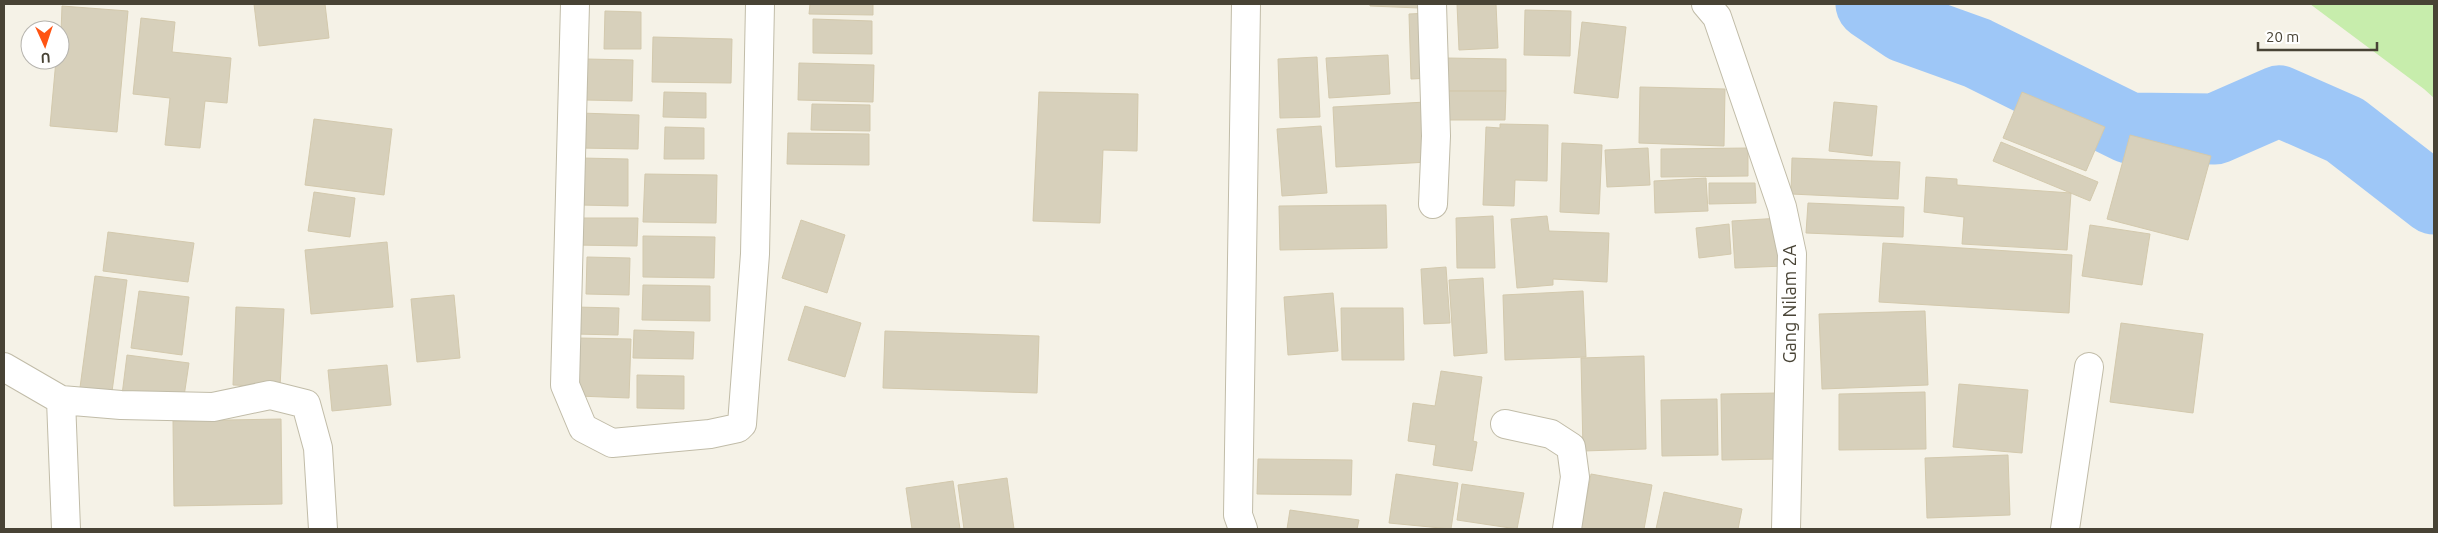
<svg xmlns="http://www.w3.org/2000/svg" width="2438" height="533" viewBox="0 0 2438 533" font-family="Ubuntu,sans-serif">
<rect width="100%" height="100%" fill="#f5f2e7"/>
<!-- green -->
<path fill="#c7edac" d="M2310 4H2434V98L2424 89Z"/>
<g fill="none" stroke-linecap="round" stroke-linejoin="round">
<!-- river -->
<path stroke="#9ec7f7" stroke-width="71" d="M1871 4 1905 27 1977 53 2129 128 2215 129 2279 101 2345 130 2434 199"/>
</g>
<!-- building -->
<path fill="#d7d0bb" stroke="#d3c9ad" d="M254 4H325L329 38 259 46Z
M810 4H873V15L809 14Z
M1370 4H1419V8L1370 6Z
M1457 4H1496L1498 48 1459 50Z
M62 6 128 11 117 132 50 126 56 60H60Z
M1525 10 1571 11 1570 56 1524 55Z
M605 11 641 12V49H604Z
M1429 13 1431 78 1411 79 1409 14Z
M141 18 175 22 172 52 231 58 227 103 205 101 200 148 165 145 170 98 133 94Z
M813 19 872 21V54L813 53Z
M1582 22 1626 27 1618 98 1574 93Z
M653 37 732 39 731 83 652 82Z
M1388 55 1390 94 1329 98 1326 58Z
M1317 57 1320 117 1280 118 1278 59Z
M1447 58 1506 59V91H1447Z
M586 59 633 60 632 101 585 100Z
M799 63 874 65 873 102 798 100Z
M1640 87 1725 89 1724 146 1639 143Z
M1445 91H1506L1505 120H1445Z
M664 92 706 93V118L663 117Z
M1039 92 1138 94 1137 151 1103 150 1100 223 1033 221Z
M2022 92 2105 127 2086 171 2003 138Z
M1426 102 1429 162 1336 167 1333 107Z
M1834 102 1877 106 1872 156 1829 151Z
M812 104 870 105V131L811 130Z
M580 113 639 115 638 149 579 148Z
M314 119 392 129 384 195 305 185Z
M1500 124 1548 125 1547 181 1515 180 1514 206 1483 205 1486 127 1500 128Z
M1321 126 1327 193 1282 196 1277 129Z
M665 127 704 128V159H664Z
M788 133 869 134V165L787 164Z
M2130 135 2211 156 2188 240 2107 219Z
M2001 142 2098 182 2090 201 1993 161Z
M1562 143 1602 145 1599 214 1560 212Z
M1648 148 1650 185 1607 187 1605 150Z
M1748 148V176L1661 177V149Z
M581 158 628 159V206L580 205Z
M1792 158 1900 162 1898 199 1791 194Z
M645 174 717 175 716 223 643 222Z
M1926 177 1957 179V185L2071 193 2067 250 1962 244 1964 217 1924 212Z
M1706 178 1708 211 1655 213 1654 181Z
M1709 183H1755L1756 203 1709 204Z
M314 192 355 198 350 237 308 231Z
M1808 203 1904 207 1903 237 1806 233Z
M1386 205 1387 248 1280 250 1279 206Z
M1493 216 1495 268H1457L1456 218Z
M1547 216 1549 231 1609 233 1607 282 1553 279V285L1517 288 1511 219Z
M576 218H638L637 246 575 245Z
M1781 218 1784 266 1735 268 1732 221Z
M801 220 845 235 827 293 782 278Z
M1729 224 1731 254 1699 258 1696 228Z
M2090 225 2150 234 2142 285 2082 276Z
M108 232 194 243 188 282 103 271Z
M643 236 715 237 714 278 643 277Z
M387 242 393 307 311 314 305 250Z
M1883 243 2072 255 2069 313 1879 302Z
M587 257 630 258 629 295 586 294Z
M1446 267 1450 323 1424 324 1421 269Z
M95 276 127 280 111 399 79 395Z
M1483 278 1487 353 1454 356 1449 280Z
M643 285 710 286V321L642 320Z
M139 291 189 297 182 355 131 348Z
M1583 291 1586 357 1505 360 1503 295Z
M1333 293 1338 351 1288 355 1284 297Z
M454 295 460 358 417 362 411 299Z
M805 306 861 323 845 377 788 360Z
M236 307 284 309 280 387 233 385Z
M575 307 619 308 618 335 575 334Z
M1341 308H1403L1404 360H1342Z
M1925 311 1928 385 1822 389 1819 314Z
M2121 323 2203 334 2193 413 2110 402Z
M634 330 694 332 693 359 633 358Z
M885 331 1039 336 1037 393 883 388Z
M579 338 631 339 629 398 578 396Z
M127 355 189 363 183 403 122 395Z
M1644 356 1646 449 1583 451 1581 358Z
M387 365 391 405 332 411 328 370Z
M1441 371 1482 377 1473 441 1477 442 1472 471 1433 465 1436 445 1408 441 1413 403 1435 406Z
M637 375 684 376V409L637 408Z
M1959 384 2028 390 2022 453 1953 447Z
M1925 392 1926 449 1839 450V394Z
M1778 393 1779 459 1722 460 1721 394Z
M1717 399 1718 455 1662 456 1661 400Z
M281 419 282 504 174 506 173 421Z
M2008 455 2010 515 1927 518 1925 458Z
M1258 459 1352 460 1351 495 1257 494Z
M1396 474 1458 483 1451 529 1389 523Z
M1591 474 1652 485 1644 529H1581Z
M1007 478 1014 529H964L958 485Z
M953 481 960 529H912L906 488Z
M1462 484 1524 493 1517 529 1457 520Z
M1664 492 1742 509 1738 529H1656Z
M1290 510 1359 520 1357 529H1287Z"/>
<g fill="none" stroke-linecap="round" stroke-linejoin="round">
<defs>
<path id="street" d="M575 4 565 385 583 428 612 443 710 434 738 428 742 424 755 254 760 4
M1432 4 1436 136 1433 204
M1706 4 1717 17 1782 207 1792 254 1786 529
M4 367 61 400 121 405 213 407 270 395 306 404 318 448 323 529
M61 400 66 529
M1505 424 1551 434 1571 447 1575 477 1567 529
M1243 529 1238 515 1246 4
M2065 529 2089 367"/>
</defs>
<!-- street casing -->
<use href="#street" stroke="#c1bca8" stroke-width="30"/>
<!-- street -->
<use href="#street" stroke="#fff" stroke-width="28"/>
</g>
<g text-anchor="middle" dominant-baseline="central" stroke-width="4" stroke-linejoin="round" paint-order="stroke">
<!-- street labels -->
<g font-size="18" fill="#484335" stroke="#fff">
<text transform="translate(1789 304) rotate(-90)">Gang Nilam 2A</text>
</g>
</g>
<!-- border -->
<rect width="2438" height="533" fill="none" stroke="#484335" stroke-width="10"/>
<!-- north arrow -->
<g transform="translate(45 45) rotate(177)"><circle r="24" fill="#ffffff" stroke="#b6b4ae"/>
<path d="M0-4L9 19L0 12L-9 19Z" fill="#ff5413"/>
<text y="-8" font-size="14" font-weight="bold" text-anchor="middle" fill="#484335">U</text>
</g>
<!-- scale -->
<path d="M2258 42v8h119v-8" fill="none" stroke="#484335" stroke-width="2.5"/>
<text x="2266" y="42" font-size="15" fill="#484335" stroke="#ffffff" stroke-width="4" paint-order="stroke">20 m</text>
</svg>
